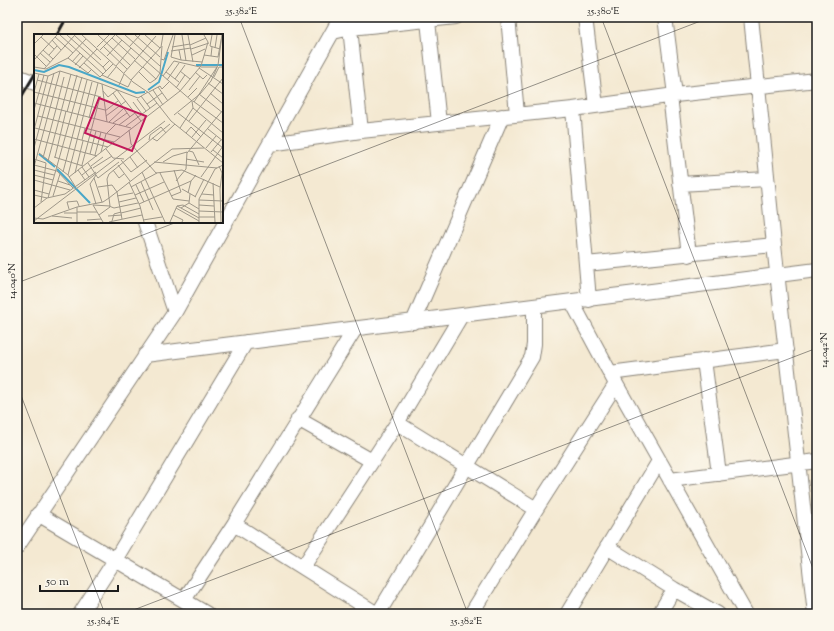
<svg xmlns="http://www.w3.org/2000/svg" width="834" height="631" viewBox="0 0 834 631" font-family="'Sorts Mill Goudy',serif">
<rect width="100%" height="100%" fill="#fbf7ec"/>
<filter id="ink" filterUnits="userSpaceOnUse"><feTurbulence type="fractalNoise" baseFrequency=".025" numOctaves="2"/><feDisplacementMap in="SourceGraphic" scale="8" xChannelSelector="R" yChannelSelector="G"/><feConvolveMatrix kernelMatrix="1 2 1 2 8 2 1 2 1" color-interpolation-filters="sRGB"/></filter>
<filter id="wash" filterUnits="userSpaceOnUse"><feTurbulence type="fractalNoise" baseFrequency=".012" numOctaves="4" result="noise"/><feDisplacementMap in="SourceGraphic" scale="16" xChannelSelector="R" yChannelSelector="G"/><feGaussianBlur stdDeviation="0.9" result="paint"/><feColorMatrix in="noise" values="0 0 0 0 0 0 0 0 0 0 0 0 0 0 0 0 0 1.4 0 .05"/><feComposite in="paint" operator="in"/></filter>
<g filter="url(#wash)">
<rect width="100%" height="100%" fill="#f4e9d2"/>
</g>
<g filter="url(#ink)">
<g fill="none" stroke-linecap="round" stroke-linejoin="round">
<defs>
<path id="minor" d="M508 17 517 114
M585 17 596 106
M665 17 675 95
M751 17 774 245 815 614
M428 21 439 123
M350 28 361 131
M333 32 350 28 456 17
M17 76 35 83
M670 96 689 255
M573 109 589 300
M270 144 361 131 573 109 675 95 817 80
M680 184 767 179
M145 222 175 312
M586 264 774 245
M572 302 616 384 746 614
M413 322 502 116
M145 355 817 270
M704 360 719 474
M610 373 786 350
M298 419 372 461
M397 423 536 509
M670 480 817 461
M38 514 207 614
M234 524 377 614
M17 547 175 312 341 17
M607 547 674 589 718 614
M303 567 397 423 461 316
M184 600 234 524 355 329
M80 614 115 560 246 342
M378 614 532 357 534 344V306
M471 614 536 509 616 384
M567 614 659 461
M659 614 674 589"/>
</defs>
<!-- minor casing -->
<use href="#minor" stroke="#888277" stroke-width="16"/>
<!-- minor -->
<use href="#minor" stroke="#fff" stroke-width="14"/>
<!-- rail -->
<path stroke="#1c1c1c" stroke-width="3" d="M57 35 67 17
M17 104 35 74"/>
</g>
</g>
<!-- ticks -->
<path fill="none" stroke="#1c1c1c" stroke-width="1" stroke-opacity="0.45" d="M239 17 468 614M601 17 817 579M222 205 711 17M17 283 177 222M17 385 105 614M123 614 817 348"/>
<!-- overview -->
<g transform="translate(34 34)">
<rect width="189" height="189" fill="#f4e9d2"/>
<path fill="none" stroke="#49a7c8" stroke-width="2" d="M162 31H189M0 36 10 38 25 31 35 33 102 59 111 58M114 56 125 48 134 18M5 120 21 133M23 135 56 169"/>
<path fill="none" stroke="#9e9789" stroke-width="1" d="M26 1 69 40M33 1 69 33M40 1 67 26M48 1 99 48 115 59 137 87 189 129M64 1 96 31M82 1 158 67 159 74 146 94M91 1 126 32M101 1 126 23M111 1 126 14M141 1 137 23 147 26M148 1 152 27M154 1 159 28M178 1 176 12 186 15M7 3 20 15M21 3 39 19M78 4 101 25M18 6 27 16M0 10 9 1M156 11 172 4M189 12V28M63 13 75 1M70 13 93 35M95 13 106 1M138 13 156 10M181 14 183 1M157 15 175 9M9 16 19 25M66 16 81 1M145 16 147 26 168 28M137 17 157 14M6 19 16 28M0 20 12 32M15 21 23 12M158 21 171 15M170 21 177 22 178 13M73 22 88 6M177 22 184 23 188 1M34 24 54 39 57 36M127 25 130 26 139 1M0 26 23 1M100 26 109 34M38 28 46 19M50 29 66 43 79 30M41 31 49 22M82 32 97 14M0 33 12 35 34 24 52 5M109 33 122 45M45 34 63 15M165 34 189 50M10 35 41 1M72 37 69 33 76 26M146 37 156 45M105 38 116 49 122 45 126 39 128 12M132 38 145 48M161 38 169 45 173 41M0 39 14 42 26 37 68 50 73 88M90 39 122 2M5 40 0 58 71 76M68 41 94 53 97 47M129 42 140 27 166 33M180 43 185 33H189M73 44 82 33M141 45 151 31M3 46 67 63M97 46 127 13 129 1M133 46 145 29M174 49 189 60M68 50 104 64 114 58M85 51 90 40M124 53 134 67M142 54 151 41M83 56 107 87M119 56 129 71M155 56 166 42M69 57 74 63 83 56M115 58 126 52 128 55 135 48M79 59 96 83M176 59 189 70M165 60 189 79M107 62 116 74M154 63 163 54M103 65 112 77M159 67 189 89M99 68 108 80M160 68 183 33H167M0 69 97 94M113 70 128 59M159 74 189 99M22 75 30 43M0 76 10 41M71 77 84 67M33 78 43 41M144 79 189 114M140 81 166 60 177 47 184 31 188 1M4 82 86 103M72 82 92 67M55 84 64 49M155 87 189 44M75 88 90 74M79 89 93 79M85 91 101 79M92 92 123 69M1 94 74 113M174 95 189 107M0 96 14 42M95 96 97 110 122 139 148 136 186 153M73 99 82 90M152 99 157 93 167 103M56 102 80 108M158 103 172 86M118 104 123 107 141 90M0 105 63 122M48 106 51 94M115 106 116 101 127 93 132 99M0 114 20 39M172 114 182 102M72 115 79 124 90 125M179 116 189 124M155 117 159 118 165 131M67 118 72 100M177 118 187 106M5 119 34 141 41 152M153 119 189 76M56 120 62 97M61 121 67 98M20 123 49 132M21 123 32 77M96 123 104 134M9 124 22 75M0 125 12 129 7 168M152 125 170 128M87 126 97 138 113 126M14 127 37 40M120 128 183 134M129 128 139 122 153 118M54 129 64 144 85 128M0 131 23 137 39 154M48 131 66 63M84 131 96 147M57 132 69 123M185 132 188 139 186 155 187 188M0 133 26 37M48 133 55 143M59 134 78 122M0 136 20 141M44 136 51 146M79 136 85 144 90 140M29 138 53 46M108 138 131 188M41 139 49 107M126 139 139 165 155 167M0 141 19 146M34 141 58 48M48 141 58 133M35 143 146 57 167 32 174 8 170 1M167 143 189 112M60 144 68 168M0 146 36 156M24 147 36 151M142 147 152 135 153 118M95 148 106 172 110 188M107 148 119 176M179 149 181 188M102 151 110 168M64 153 78 151 83 158 88 185M97 153 123 139M148 155 162 163M0 156 15 160M154 159 157 147M156 160 155 169 165 175M168 160 180 161M0 161 13 164M101 161 130 148M19 162 26 140M83 162 99 159M137 162 147 158 140 136M161 163 170 145M14 164 48 43M165 166 189 167M85 168 102 164M62 170 56 150 62 141M105 170 157 147 162 141M59 171 76 172 75 164 138 115 170 114M59 171 69 188M165 171 180 172M75 172 80 174 104 169M143 172 149 171 165 180M43 173V188M0 174 13 164 31 160 62 138M142 174 165 187M147 174 165 184M35 175 33 168 43 167 45 172M165 177 189 178M43 178H63M30 179H43M87 179 107 174M65 181 76 173M139 181 149 186 148 188M18 182 38 184M74 182 88 181M165 183H181M0 184 9 185 43 173 69 168 75 164 73 145 75 140 136 90M53 186 67 185M109 186 128 183M0 187 131 87M78 187 80 180 87 178M75 188 108 181M136 188 143 172 147 174 155 169M165 188V165L181 135 189 131"/>
<path fill="#c2185b" fill-opacity="0.15" stroke="#c2185b" stroke-width="2" d="M65 64 112 82 98 117 51 99Z"/>
<rect width="189" height="189" fill="none" stroke="#1c1c1c" stroke-width="2"/>
</g>
<!-- margin -->
<rect width="834" height="631" fill="none" stroke="#fbf7ec" stroke-width="44"/>
<!-- scale -->
<path d="M40 585v6h78v-6" fill="none" stroke="#1c1c1c" stroke-width="2"/>
<text x="46" y="585" font-size="12" fill="#1c1c1c" stroke="#fbf7ec" stroke-width="3" paint-order="stroke">50 m</text>
<rect x="22" y="22" width="790" height="587" fill="none" stroke="#1c1c1c" stroke-width="1.5"/>
<g font-size="10" text-anchor="middle" fill="#1c1c1c">
<text x="241" y="14">35.382°E</text>
<text x="603" y="14">35.380°E</text>
<text transform="translate(11 281) rotate(-90)" y="4">14.040°N</text>
<text transform="translate(823 350) rotate(-90)" y="4">14.042°N</text>
<text x="103" y="624">35.384°E</text>
<text x="466" y="624">35.382°E</text>
</g>
</svg>
